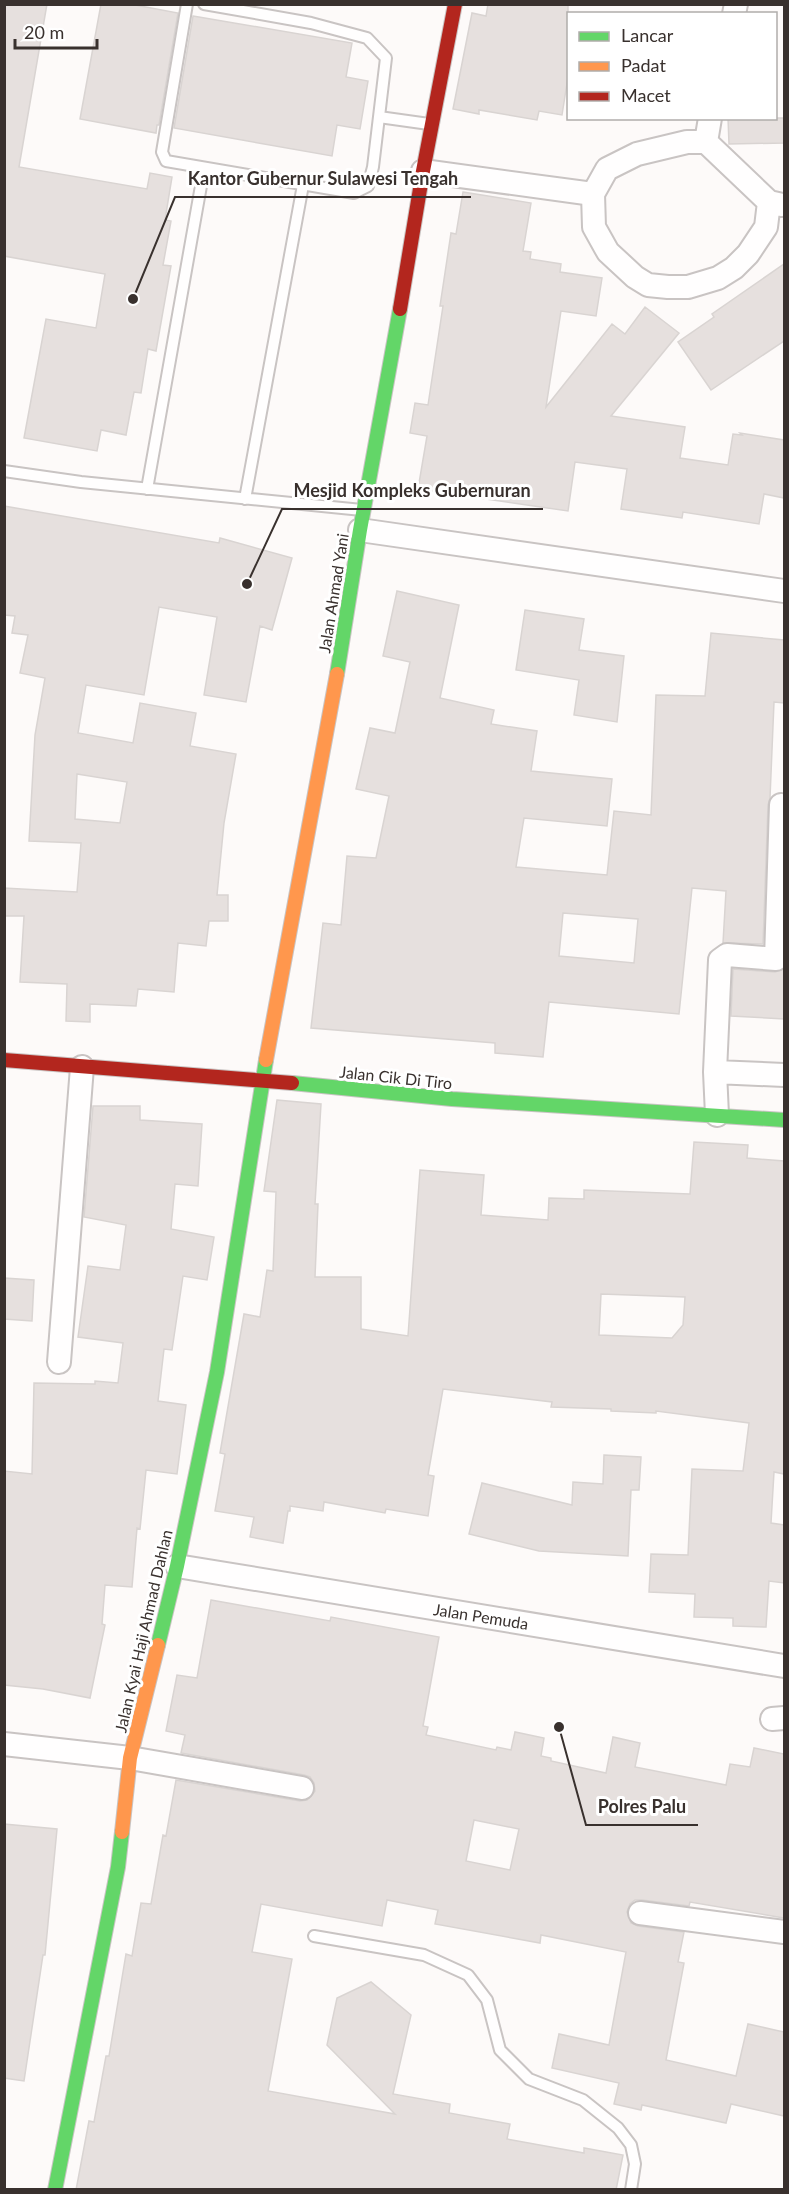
<svg xmlns="http://www.w3.org/2000/svg" width="789" height="2194" viewBox="0 0 789 2194" font-family="Lato,sans-serif">
<rect width="100%" height="100%" fill="#fdfaf9"/>
<!-- building -->
<path fill="#e6e0de" stroke="#d9d4d2" stroke-width="1.5" fill-rule="evenodd" d="M4 4H47L19 167 147 189 150 173 172 177 165 220 171 221 163 265 171 266 156 351 148 349 141 393 134 392 126 435 101 430 97 451 24 438 46 319 96 328 105 274 4 256Z
M101 4H130L178 13 159 125H157L156 133 80 119Z
M488 4H568V77L562 115 539 111 537 120 479 110V114L453 109 472 13 486 16Z
M193 16 352 43 346 77 368 81 360 129 337 125 332 156 174 128Z
M728 118H784V143L729 144Z
M463 192 531 203 523 251 531 252 530 259 561 264 560 272 602 278 596 316 561 311 546 407 612 324 625 334 645 307 679 333 611 416 685 427 680 458 728 465 733 434 742 435 740 433 784 440V498L764 494 759 524 683 512 682 518 621 509 627 469 575 462 568 511 418 489 427 436 410 433 415 403 428 405 443 306H440L451 233 456 234Z
M784 264V341L711 390 678 342 714 317 712 314Z
M4 506 219 543 220 538 292 558 272 630 260 626 246 702 204 695 217 617 159 607 144 695 86 685 78 733 133 743 140 703 196 713 190 746 236 754 224 823 217 895H228V921H209L206 946 178 943 174 992 138 989 136 1006 90 1004V1022L66 1021 67 984 20 982 24 916H4V888L77 892 81 843 29 841 35 735 45 678 20 673 28 635 12 633 15 616 4 615ZM77 774 127 782 120 823 75 819Z
M397 591 459 605 440 698 494 710 491 724 537 731 531 771 612 779 607 826 524 818 516 867 607 875 614 811 651 815 656 695 705 696 711 633 784 640V703L774 702 770 798 768 805 763 944 723 943 726 891 692 888 679 1014 549 1002 543 1057 495 1053V1043L311 1028 323 923 341 925 347 856 376 858 389 796 356 789 370 728 395 733 410 662 383 656ZM563 913 638 919 634 963 559 956Z
M525 610 584 619 579 650 624 656 617 722 574 715 579 680 516 670Z
M733 969 775 972 784 969V1019L731 1016Z
M277 1100 321 1104 315 1204H318L315 1277H361V1329L408 1336 420 1170 484 1175 481 1215 548 1220 549 1198 584 1199V1190L690 1194 694 1142 748 1145 747 1158 784 1161V1474L774 1472 771 1523 784 1525V1583L769 1581 766 1627 733 1626V1618L694 1617 695 1594 649 1592 651 1554 688 1555 692 1469 743 1471 749 1423 656 1411V1413L611 1411V1409L551 1407 552 1402 443 1389 428 1475 434 1476 428 1516 386 1509 385 1513 324 1502 323 1511 290 1506V1511H288L283 1543 250 1537 254 1517 215 1511 225 1454 220 1453 244 1314 260 1317 267 1270 273 1271 276 1192 264 1191ZM601 1294 685 1297 683 1325 672 1338 599 1335Z
M93 1106H140V1120L202 1124 198 1186 175 1184 171 1229 214 1237 207 1280 183 1276 172 1350 164 1349 158 1401 186 1405 177 1474 146 1470 140 1529 137 1528 132 1587 105 1585 102 1624 105 1625 90 1698 43 1689 4 1685V1471L32 1474 34 1383 95 1384V1381L118 1383 123 1343 78 1337 88 1266 120 1270 126 1225 84 1217Z
M4 1278 34 1280 32 1321 4 1319Z
M604 1455 641 1457 639 1490H631L628 1556 539 1551 469 1534 482 1483 572 1505 573 1482 603 1484Z
M211 1600 330 1621 331 1617 439 1637 423 1726 428 1727 426 1735 496 1750 497 1747 511 1750 515 1732 544 1738 541 1756 551 1758V1761L606 1773 613 1737 640 1743 635 1767 726 1785 730 1764 750 1767 754 1748 784 1754V1918L690 1902 689 1906 642 1900H635L630 1904 627 1912 631 1923 638 1926 684 1932 678 1962 684 1963 666 2060 736 2076 748 2024 784 2032V2116L731 2104 726 2123 642 2105 641 2110 614 2104 619 2083 552 2068 559 2034 609 2045 626 1952 541 1935 540 1943 435 1924 438 1910 387 1900 382 1926 261 1904 252 1952 292 1959 268 2091 395 2114 327 2045 337 1998 371 1982 411 2015 393 2094 450 2104 449 2113 510 2124 507 2139 584 2153V2148L623 2155 616 2190H76L89 2121 94 2122 106 2056H109L126 1954 132 1956 141 1903 151 1904 163 1835 166 1836 176 1780 300 1801 307 1800 315 1791 314 1783 310 1777 304 1775 181 1753 185 1735 166 1731 177 1675 197 1678ZM474 1820 519 1829 510 1870 466 1861Z
M4 1824 57 1829 45 1955H43L24 2081 4 2078Z"/>
<g fill="none" stroke-linecap="round" stroke-linejoin="round">
<defs>
<path id="lane" d="M187 4 162 152 166 161 354 193 368 186 373 167 386 58 367 38 311 23 204 4
M379 117 429 124
M4 471 81 482 362 510
M147 489 204 169
M245 499 303 185
M314 1936 424 1955 468 1975 487 2000 500 2050 529 2079 583 2100 618 2128 631 2145 635 2164 631 2190"/>
<path id="street" d="M734 14 736 4
M706 142 769 202 782 205
M423 171 593 194 607 169 637 154 687 142H706L710 118
M593 194 594 227 608 252 635 277 648 285 668 287H688L718 278 734 268 748 254 766 227 769 202
M360 530 784 591
M715 1072 784 1075
M717 1115 715 1072 720 960 727 955 776 959 781 805
M59 1362 82 1067
M177 1566 784 1666
M772 1719 784 1718
M4 1744 130 1758 302 1788
M640 1913 784 1932"/>
<path id="fast" d="M337 674 360 530 400 309
M292 1083 452 1099 784 1120
M158 1645 177 1566 217 1372 266 1060
M55 2190 118 1867 122 1832"/>
<path id="slow" d="M266 1060 337 674
M122 1832 130 1758 158 1645"/>
<path id="jam" d="M400 309 423 171 455 4
M4 1060 292 1083"/>
</defs>
<!-- lane casing -->
<use href="#lane" stroke="#c9c4c3" stroke-width="14"/>
<!-- street casing -->
<use href="#street" stroke="#c9c4c3" stroke-width="26"/>
<!-- fast casing -->
<use href="#fast" stroke="#c9c4c3" stroke-width="16"/>
<!-- slow casing -->
<use href="#slow" stroke="#c9c4c3" stroke-width="16"/>
<!-- jam casing -->
<use href="#jam" stroke="#c9c4c3" stroke-width="16"/>
<!-- lane -->
<use href="#lane" stroke="#fffefe" stroke-width="10"/>
<!-- street -->
<use href="#street" stroke="#fffefe" stroke-width="22"/>
<!-- fast -->
<use href="#fast" stroke="#63d668" stroke-width="14"/>
<!-- slow -->
<use href="#slow" stroke="#ff974d" stroke-width="14"/>
<!-- jam -->
<use href="#jam" stroke="#b3261e" stroke-width="14"/>
</g>
<g text-anchor="middle" dominant-baseline="central" stroke-width="6" stroke-linejoin="round" paint-order="stroke">
<!-- street labels -->
<g font-size="16" fill="#39312e" stroke="#fff">
<text transform="translate(333 593) rotate(-81)">Jalan Ahmad Yani</text>
<text transform="translate(396 1077) rotate(6)">Jalan Cik Di Tiro</text>
<text transform="translate(481 1616) rotate(9)">Jalan Pemuda</text>
<text transform="translate(143 1631) rotate(-77)">Jalan Kyai Haji Ahmad Dahlan</text>
</g>
</g>
<!-- callouts -->
<path fill="none" stroke="#39312e" stroke-width="2" d="M133 299L175 197H471M247 584L282 509H543M559 1727L586 1825H698"/>
<g fill="#39312e" stroke="#fff" stroke-width="2">
<circle cx="133" cy="299" r="6"/>
<circle cx="247" cy="584" r="6"/>
<circle cx="559" cy="1727" r="6"/>
</g>
<g font-size="18" text-anchor="middle" font-weight="bold" fill="#39312e" stroke="#fff" stroke-width="6" stroke-linejoin="round" paint-order="stroke">
<text x="323" y="185">Kantor Gubernur Sulawesi Tengah</text>
<text x="412" y="497">Mesjid Kompleks Gubernuran</text>
<text x="642" y="1813">Polres Palu</text>
</g>
<!-- border -->
<rect width="789" height="2194" fill="none" stroke="#39312e" stroke-width="12"/>
<!-- legend -->
<rect x="567" y="12" width="210" height="108" fill="#ffffff" stroke="#b0adab" stroke-width="1.5"/>
<rect x="579" y="32" width="30" height="9" fill="#63d668" stroke="#b0adab" stroke-width="1.5"/>
<text x="621" y="42" font-size="18" fill="#39312e">Lancar</text>
<rect x="579" y="62" width="30" height="9" fill="#ff974d" stroke="#b0adab" stroke-width="1.5"/>
<text x="621" y="72" font-size="18" fill="#39312e">Padat</text>
<rect x="579" y="92" width="30" height="9" fill="#b3261e" stroke="#b0adab" stroke-width="1.5"/>
<text x="621" y="102" font-size="18" fill="#39312e">Macet</text>
<!-- scale -->
<path d="M15 39v9h82v-9" fill="none" stroke="#39312e" stroke-width="3"/>
<text x="24" y="39" font-size="18" fill="#39312e" stroke="#ffffff" stroke-width="4.5" paint-order="stroke">20 m</text>
</svg>
